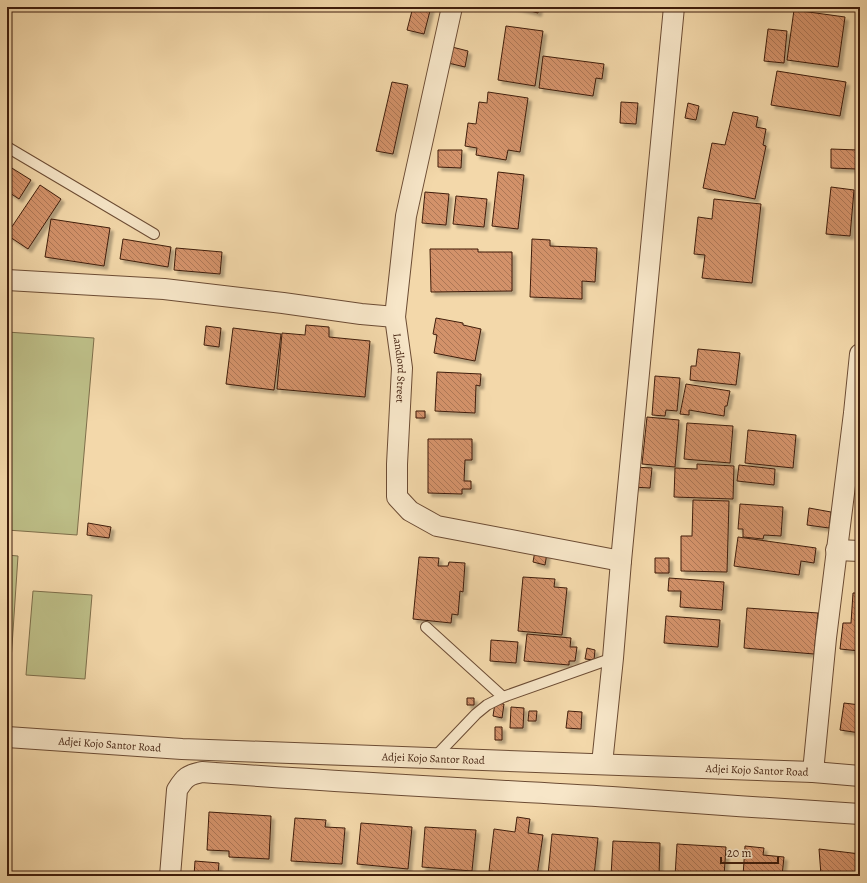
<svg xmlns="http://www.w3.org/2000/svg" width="867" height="883" viewBox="0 0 867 883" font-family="Alegreya,serif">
<defs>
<pattern id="building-back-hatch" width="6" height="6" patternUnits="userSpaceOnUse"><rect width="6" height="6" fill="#d3926a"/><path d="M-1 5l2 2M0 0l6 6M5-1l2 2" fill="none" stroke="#ad7756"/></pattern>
<filter id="shadow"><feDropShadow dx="3.5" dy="3.5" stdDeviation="1" flood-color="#0004"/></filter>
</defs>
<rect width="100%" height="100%" fill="#f3d8aa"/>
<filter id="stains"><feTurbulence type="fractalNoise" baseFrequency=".005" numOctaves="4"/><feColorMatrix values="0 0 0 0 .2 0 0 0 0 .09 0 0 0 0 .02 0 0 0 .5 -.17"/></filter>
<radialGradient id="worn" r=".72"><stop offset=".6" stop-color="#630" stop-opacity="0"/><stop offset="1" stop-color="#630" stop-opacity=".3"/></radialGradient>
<!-- green -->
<path fill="#bdbe87" stroke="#7e6e4a" d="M7 332 94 338 77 535 7 530Z
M7 555 18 556 10 676H7Z
M33 591 92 595 85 679 26 675Z"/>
<!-- building -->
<path fill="url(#building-back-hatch)" stroke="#3f1d0c" filter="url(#shadow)" d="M413 7H431L424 34 407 30Z
M515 7H539L538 13Z
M794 10 845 17 838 67 787 60Z
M506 26 543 31 535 86 498 80Z
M768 29 787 31 784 63 764 61Z
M448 46 468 51 465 67 444 62Z
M543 56 604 64 602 79 596 78 593 96 539 88Z
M777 71 846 82 840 116 771 105Z
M392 82 408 85 393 154 376 151Z
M488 92 528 98 520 152 508 150 506 160 476 155 477 148 465 146 468 123 476 124 479 102 487 103Z
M621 102 638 103 636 124 620 123Z
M688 103 699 106 696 120 685 118Z
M733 112 758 117 756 127 766 129 763 145 766 146 755 199 703 188 712 143 725 145Z
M831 149 858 150 857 169 831 168Z
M438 150H462L461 168 438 167Z
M7 165 31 180 19 199 7 191Z
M498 172 524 175 518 229 492 226Z
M40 185 61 199 28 249 7 235V234Z
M831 187 854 190 850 236 826 234Z
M425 192 449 194 446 225 422 223Z
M456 196 487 199 484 227 453 224Z
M714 199 761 204 752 283 702 278 705 255 694 254 698 217 712 219Z
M51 219 110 228 104 266 45 257Z
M123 239 171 247 168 267 120 259Z
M532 239 550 240V246L597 248 595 282 582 281V299L530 297Z
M176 248 222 252 220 274 174 270Z
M430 249H478V252H512V291L431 292Z
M436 318 463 323V325L481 329 475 361 434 353 437 335 433 334Z
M306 325 329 327V337L370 341 365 397 277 389 282 333 305 335Z
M206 326 221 328 219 347 204 345Z
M233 328 281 334 274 390 226 384Z
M698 349 740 353 736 385 690 380 691 366H696Z
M437 372 481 374 480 386 476 385 475 413 435 411Z
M655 376 680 378 677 411 666 410 665 416 652 415Z
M686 384 730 391 727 406H725L724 416 689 410V415L680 414Z
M416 411H425V418H416Z
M647 417 679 420 675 467 642 464Z
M687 423 733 426 730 463 684 459Z
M748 430 796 435 793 468 745 463Z
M428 439H472V460H465L464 481H471V489H462V494L428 493Z
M697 464 734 466 733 499 674 497 675 468 697 469Z
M739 465 775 469 774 485 737 481Z
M634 467 652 468 650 488 632 487Z
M693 500 729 501 727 572 681 571V536H692Z
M740 504 783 507 781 536 764 535 763 539 743 537V529H738Z
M809 508 831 512 829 528 807 525Z
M88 523 111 527 109 538 87 535Z
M738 537 816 548 814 563 801 561 799 575 734 566Z
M535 551 547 553 545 565 533 562Z
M419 557 439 558 438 566H448L449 562 465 563 463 592 460 591 458 615 452 614 451 623 413 619Z
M655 558H669V573H655Z
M523 577 555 579 554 587 567 588 562 635 518 631Z
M669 578 724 582 722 610 680 607 681 591H668Z
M853 593H860V651L840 649 843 623H851Z
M747 608 818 613 814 654 744 648Z
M666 616 720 620 718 647 664 643Z
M527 634 571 638 570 647H577L575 661H569V665L524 661Z
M491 640 518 642 516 663 490 661Z
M587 648 595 650 594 660 585 659Z
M467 698H474V705H467Z
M495 703 504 704 502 718 493 716Z
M844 703 860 705V733L840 730Z
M511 707 524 708 523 728H510Z
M529 711H537L536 721H528Z
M568 711 582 712 581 729 566 728Z
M495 727H502V740H495Z
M209 812 271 816 269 859 229 857V851L207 850Z
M517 817 530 819 528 833 543 835 537 876 489 871 494 829 515 832Z
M295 818 326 820 325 827 345 828 342 864 291 861Z
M361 823 412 827 408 869 357 864Z
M425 827 476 830 472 871 422 867Z
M552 834 598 838 594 876H560L548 875Z
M613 841 660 843 659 876H611Z
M677 844 726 847 724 876H675Z
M745 846 764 848 763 855 784 857 782 876H743Z
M819 849 860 854V876H804V875H821Z
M195 861 219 863 218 873 210 872 209 876H194Z"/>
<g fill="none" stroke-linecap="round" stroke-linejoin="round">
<defs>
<path id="lane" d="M7 147 154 234
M426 627 503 697
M434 758 476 714 487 705 503 697 613 658"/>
<g id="street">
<path id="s1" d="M452 7 406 216 395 317 402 368 397 464V497L410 511 437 526 621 561"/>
<path d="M7 280 164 289 283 303 361 314 395 317"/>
<path d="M836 550 860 551"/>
<path id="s2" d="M7 737 182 749 813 772 860 776"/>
<path d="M602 764 613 658 621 561 674 7"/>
<path d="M813 772 826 638 854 413 860 354"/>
<path d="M170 876 177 790C185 777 188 775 202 772 339 782 476 789 612 797 695 803 777 809 860 814"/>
</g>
</defs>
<!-- lane casing -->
<use href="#lane" stroke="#6c4c34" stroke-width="12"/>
<!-- street casing -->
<use href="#street" stroke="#6c4c34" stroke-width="22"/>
<!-- lane -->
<use href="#lane" stroke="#f7e6c8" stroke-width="10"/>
<!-- street -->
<use href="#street" stroke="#f7e6c8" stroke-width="20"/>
</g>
<g text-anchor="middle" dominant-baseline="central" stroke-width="3" stroke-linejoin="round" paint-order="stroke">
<!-- street labels -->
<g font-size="11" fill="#3f1d0c" stroke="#f7e6c8">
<text stroke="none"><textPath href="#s1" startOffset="367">Landlord Street</textPath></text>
<text stroke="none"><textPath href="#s2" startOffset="103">Adjei Kojo Santor Road</textPath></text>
<text stroke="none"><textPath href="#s2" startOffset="427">Adjei Kojo Santor Road</textPath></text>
<text stroke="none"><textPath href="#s2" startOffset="751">Adjei Kojo Santor Road</textPath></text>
</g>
</g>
<!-- margin -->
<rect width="867" height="883" fill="none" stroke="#f3d8aa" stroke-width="24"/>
<rect x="8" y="8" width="851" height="867" fill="none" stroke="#3f1d0c" stroke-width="2"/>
<rect x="12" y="12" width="843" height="859" fill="none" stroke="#3f1d0c"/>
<!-- scale -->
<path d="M721 857v6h57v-6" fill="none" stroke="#3f1d0c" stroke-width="2"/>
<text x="727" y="857" font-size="12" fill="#3f1d0c" stroke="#f7e6c8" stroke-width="3" paint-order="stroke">20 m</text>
<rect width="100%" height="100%" filter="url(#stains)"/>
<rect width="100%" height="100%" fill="url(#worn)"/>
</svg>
